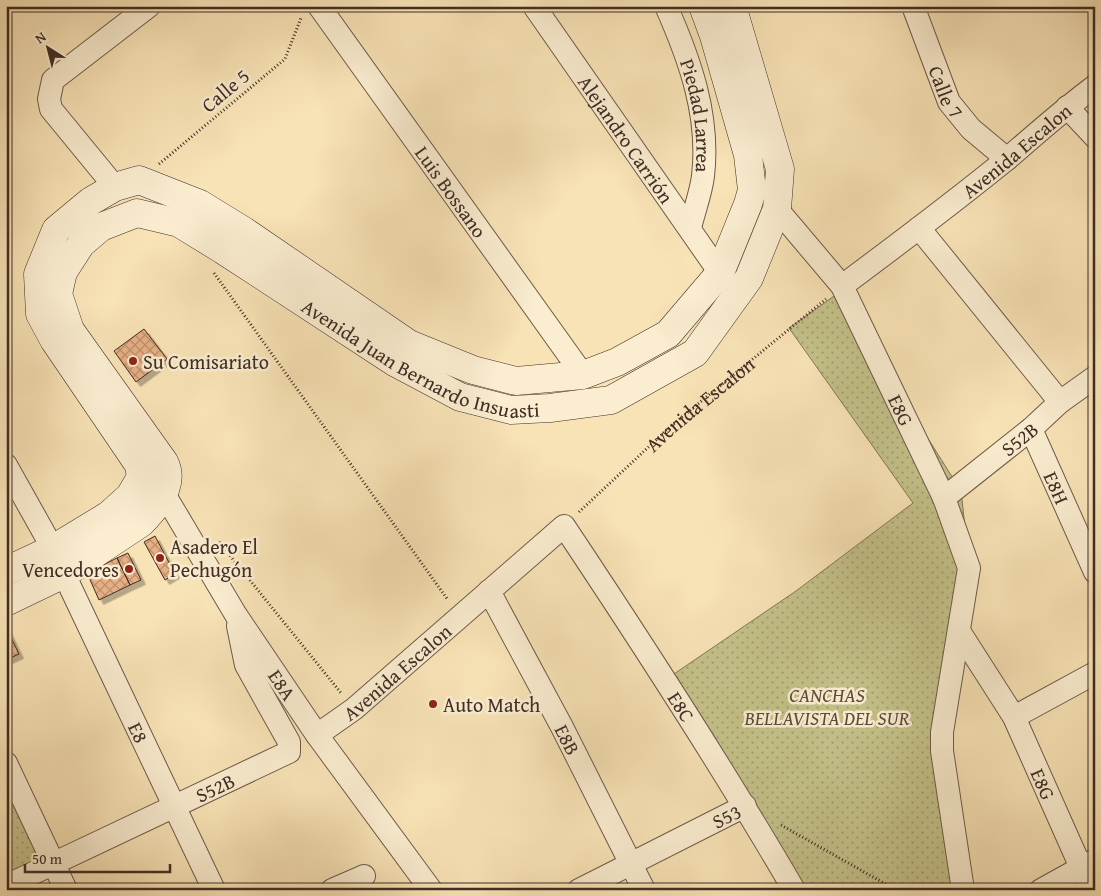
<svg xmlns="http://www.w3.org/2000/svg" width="1101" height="896" viewBox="0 0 1101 896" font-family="'Gentium Book Plus',serif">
<defs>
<pattern id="green-dots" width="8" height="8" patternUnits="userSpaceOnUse" patternTransform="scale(1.25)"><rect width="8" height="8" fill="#c4c189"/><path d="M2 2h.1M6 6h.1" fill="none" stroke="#a19d70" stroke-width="1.8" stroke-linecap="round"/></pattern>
<pattern id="building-cross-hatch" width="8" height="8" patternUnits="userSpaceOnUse" patternTransform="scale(1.25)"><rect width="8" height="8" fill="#e7b084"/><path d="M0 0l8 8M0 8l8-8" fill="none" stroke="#bd906c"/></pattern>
<filter id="shadow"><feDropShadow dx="4.5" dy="4.5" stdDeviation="0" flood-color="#0004"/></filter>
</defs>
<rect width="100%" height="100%" fill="#f8e3b6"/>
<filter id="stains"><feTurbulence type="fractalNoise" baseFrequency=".004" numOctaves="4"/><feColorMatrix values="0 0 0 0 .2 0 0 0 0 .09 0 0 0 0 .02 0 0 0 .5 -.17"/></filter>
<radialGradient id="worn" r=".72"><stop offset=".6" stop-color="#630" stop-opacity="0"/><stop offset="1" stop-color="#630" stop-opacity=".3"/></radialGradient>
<!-- green -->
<path fill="url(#green-dots)" stroke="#827758" d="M837 294 961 491 968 554 935 739 960 890H805L671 676 796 591 913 503 789 328Z
M6 770 48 859 6 879Z"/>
<!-- building -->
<path fill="url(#building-cross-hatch)" stroke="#402d26" filter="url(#shadow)" d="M144 329 167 359 136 382 114 351Z
M155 536 175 574 165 580 144 542Z
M128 553 141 580 130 585 117 558Z
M117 558 130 585 99 600 87 573Z
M6 627 19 654 6 660Z"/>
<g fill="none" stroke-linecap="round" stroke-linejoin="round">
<defs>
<g id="street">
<path id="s2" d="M319 6 583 375"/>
<path id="s3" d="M534 6 720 273"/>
<path id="s4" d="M666 6C690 60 710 116 703 176 701 193 694 211 690 228"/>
<path id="s5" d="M913 6 949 102 971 129 1007 159"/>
<path d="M1067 107 1095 137"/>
<path d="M115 187 51 109 49 99 53 80 149 6"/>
<path id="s6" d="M777 209 842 286 944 498 969 568 942 732V751L963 890"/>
<path d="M919 228 1060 402"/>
<path id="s7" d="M842 286C897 245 953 203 1007 159 1036 134 1064 109 1095 86"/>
<path id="s8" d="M1031 429 1095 572"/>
<path d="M6 465 53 549"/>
<path id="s9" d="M151 484 163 492 236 615 317 735 431 890"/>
<path id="s10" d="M944 498 1031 429 1060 402 1095 377"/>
<path id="s11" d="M64 574 214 890"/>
<path id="s12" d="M489 591 562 727 644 890"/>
<path id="s13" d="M959 631 1014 717 1091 890"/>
<path d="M1014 717 1095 673"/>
<path id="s14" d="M317 735 354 709 564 526C644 646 722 766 794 890"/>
<path d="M6 763 66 890"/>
<path id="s15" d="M6 886 289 752V742L246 665 238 626"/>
<path d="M332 890 364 876"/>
<path id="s16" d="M579 890 745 806"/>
<path d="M1041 890 1095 860"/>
</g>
<g id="secondary">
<path d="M6 571 53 549 109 515 130 496 141 477 139 465 54 340 40 314 38 274 56 230 91 201 115 187 139 180 200 204 244 231 409 344 473 370 516 381 583 375 617 362 668 334 720 273 748 204 752 190 748 155 714 36 703 6"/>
<path id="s17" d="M6 602 64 574 141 523C156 508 176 484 164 462L70 330 58 294 63 272 81 244 101 227 137 213 179 223 223 250 396 363 460 397 511 410 550 408 611 400 695 353 749 278 777 209 780 169 732 6"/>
</g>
</defs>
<!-- street casing -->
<use href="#street" stroke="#6e5a4a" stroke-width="24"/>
<!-- secondary casing -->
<use href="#secondary" stroke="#402d26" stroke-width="29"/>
<!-- path -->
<g stroke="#402d26" stroke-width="3" stroke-dasharray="1 2.5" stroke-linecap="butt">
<path d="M159 164 285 59 301 18"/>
<path d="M214 273 448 600"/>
<path id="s1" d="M579 512 671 426 826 299"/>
<path d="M219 542 341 693"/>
<path d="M781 825 896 890"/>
</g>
<!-- street -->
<use href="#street" stroke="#faedd0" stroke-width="22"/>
<!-- secondary -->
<use href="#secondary" stroke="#faedd0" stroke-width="28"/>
</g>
<!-- markers -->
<g fill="#8f2418" stroke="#faedd0" stroke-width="2">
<circle cx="133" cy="361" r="5"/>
<circle cx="160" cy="558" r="5"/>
<circle cx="129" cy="569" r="5"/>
<circle cx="433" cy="704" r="5"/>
</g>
<g text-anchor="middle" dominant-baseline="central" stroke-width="5" stroke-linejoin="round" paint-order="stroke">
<!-- street labels -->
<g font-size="20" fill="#402d26" stroke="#faedd0">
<text transform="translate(225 90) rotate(-40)">Calle 5</text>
<text stroke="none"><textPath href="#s5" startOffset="92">Calle 7</textPath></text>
<text stroke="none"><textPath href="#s4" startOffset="115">Piedad Larrea</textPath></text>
<text stroke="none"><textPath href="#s3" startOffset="162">Alejandro Carrión</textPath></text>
<text stroke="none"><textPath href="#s7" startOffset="221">Avenida Escalon</textPath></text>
<text stroke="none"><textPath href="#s2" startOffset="228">Luis Bossano</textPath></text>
<text stroke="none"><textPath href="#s17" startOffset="871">Avenida Juan Bernardo Insuasti</textPath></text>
<text stroke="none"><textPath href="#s1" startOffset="162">Avenida Escalon</textPath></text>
<text stroke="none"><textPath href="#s6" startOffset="238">E8G</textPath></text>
<text stroke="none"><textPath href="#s10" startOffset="96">S52B</textPath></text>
<text stroke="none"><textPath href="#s8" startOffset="64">E8H</textPath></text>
<text stroke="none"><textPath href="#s14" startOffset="102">Avenida Escalon</textPath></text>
<text stroke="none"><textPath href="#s9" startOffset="241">E8A</textPath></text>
<text stroke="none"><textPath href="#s14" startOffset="539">E8C</textPath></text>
<text stroke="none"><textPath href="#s11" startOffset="175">E8</textPath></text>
<text stroke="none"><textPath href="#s12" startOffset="168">E8B</textPath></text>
<text stroke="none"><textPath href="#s13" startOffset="175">E8G</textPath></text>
<text stroke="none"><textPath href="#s15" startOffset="231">S52B</textPath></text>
<text stroke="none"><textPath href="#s16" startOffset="165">S53</textPath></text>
</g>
<!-- poi labels -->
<g font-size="20" fill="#402d26" stroke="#faedd0" text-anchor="start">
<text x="143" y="361">Su Comisariato</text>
<text x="170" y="546">Asadero El<tspan x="170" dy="23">Pechugón</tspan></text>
<text x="119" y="569" text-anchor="end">Vencedores</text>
<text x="443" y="704">Auto Match</text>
</g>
<!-- park labels -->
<g font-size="20" font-style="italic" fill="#5a4b3a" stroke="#faedd0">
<text x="827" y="694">CANCHAS<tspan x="827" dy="23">BELLAVISTA DEL SUR</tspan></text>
</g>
</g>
<!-- margin -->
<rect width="1101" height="896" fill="none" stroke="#f8e3b6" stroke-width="25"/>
<rect x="8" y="8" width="1086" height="881" fill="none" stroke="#402d26" stroke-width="2.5"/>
<rect x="12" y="12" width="1076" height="871" fill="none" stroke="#402d26"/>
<!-- north arrow -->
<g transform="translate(48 48) rotate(324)" stroke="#faedd0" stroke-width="4" paint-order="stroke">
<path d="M0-4L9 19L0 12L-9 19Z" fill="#402d26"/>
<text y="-8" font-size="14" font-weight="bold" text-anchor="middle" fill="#402d26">N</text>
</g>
<!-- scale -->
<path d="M25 864v8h145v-8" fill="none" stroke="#402d26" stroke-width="2.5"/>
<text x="32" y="864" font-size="15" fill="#402d26" stroke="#faedd0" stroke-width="4" paint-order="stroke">50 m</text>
<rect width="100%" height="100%" filter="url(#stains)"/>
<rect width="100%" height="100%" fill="url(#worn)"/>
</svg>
